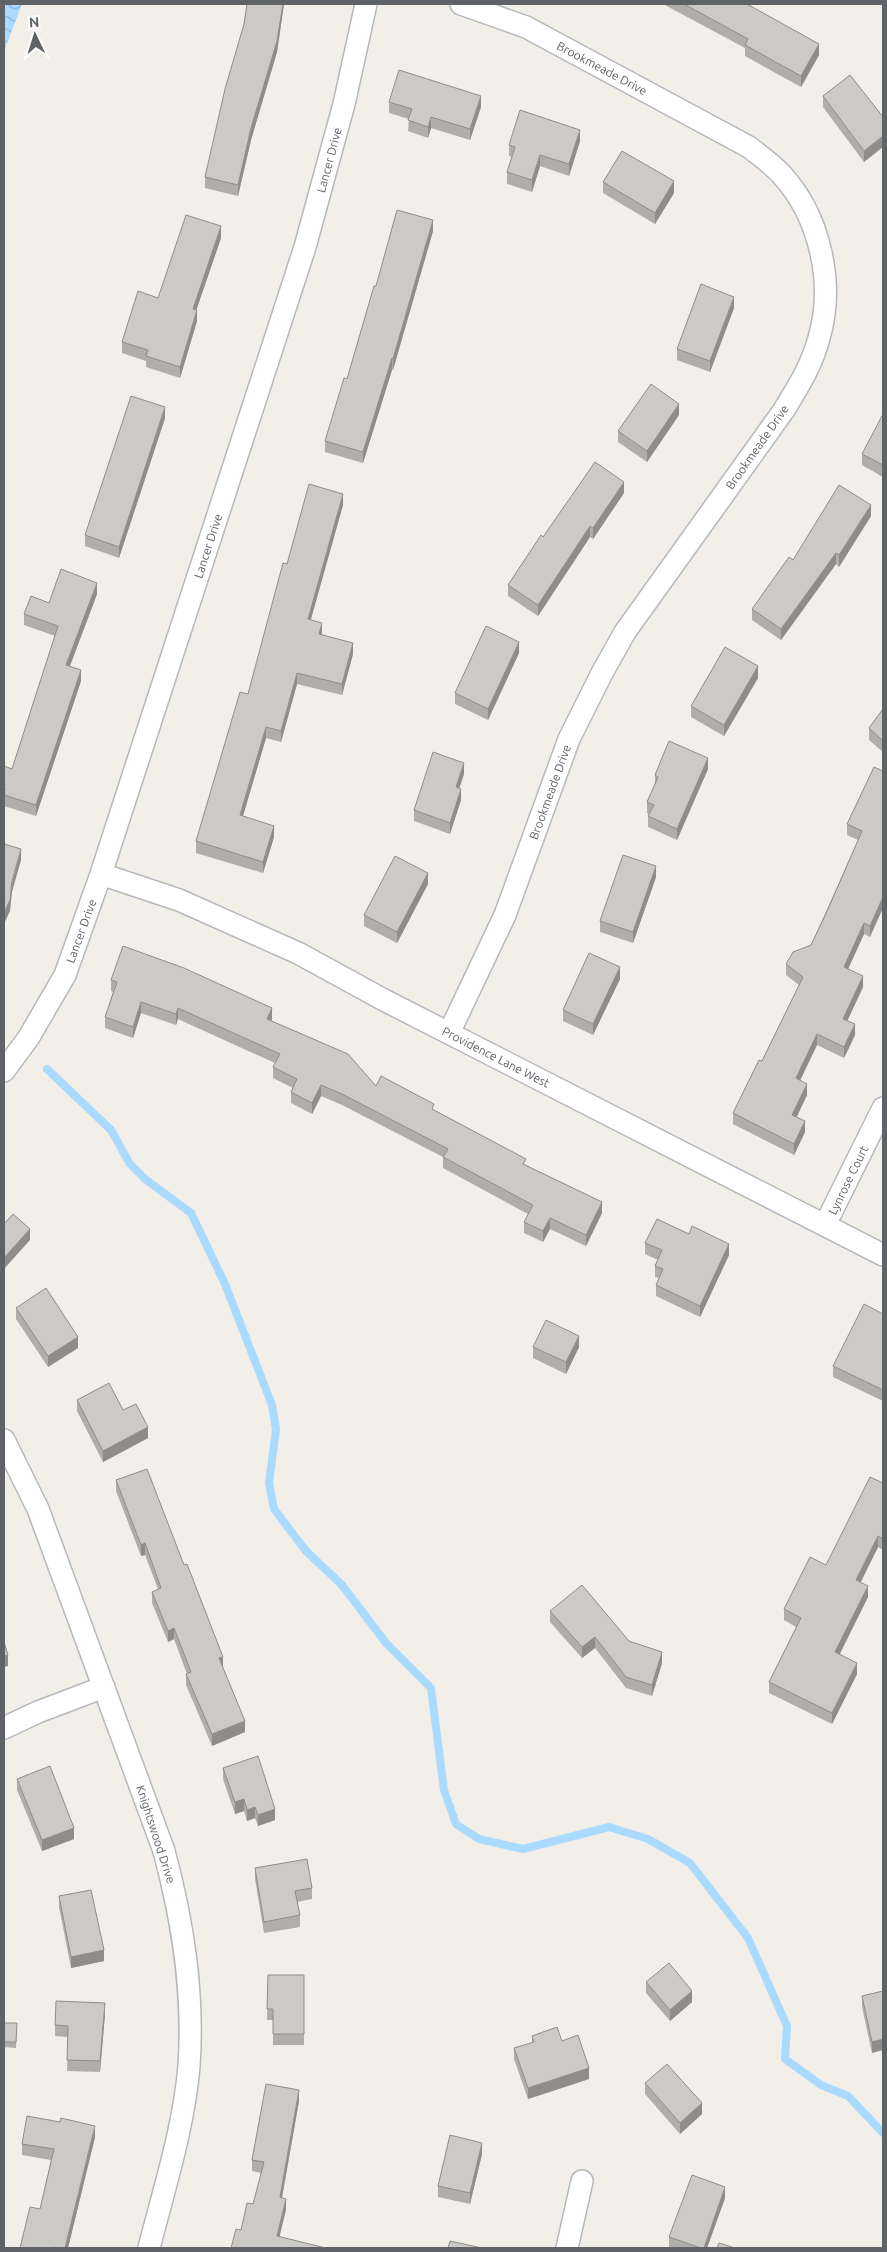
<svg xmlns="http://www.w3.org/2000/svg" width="887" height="2252" viewBox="0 0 887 2252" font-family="Ubuntu,sans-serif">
<defs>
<pattern id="water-waves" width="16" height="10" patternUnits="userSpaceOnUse" patternTransform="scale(1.25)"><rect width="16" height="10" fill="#aadaff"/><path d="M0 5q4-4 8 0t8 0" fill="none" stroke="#8eb4d2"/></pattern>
</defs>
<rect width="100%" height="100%" fill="#f1efe8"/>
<!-- water -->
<path fill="url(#water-waves)" d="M4 4H22L4 51Z"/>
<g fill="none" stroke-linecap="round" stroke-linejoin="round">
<!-- stream -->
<path stroke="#aadaff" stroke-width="8" d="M47 1069 111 1130 130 1164 145 1179 191 1213 225 1284 272 1405 276 1429 269 1483 274 1509 306 1551 342 1585 386 1643 431 1688 444 1790 456 1824 479 1839 523 1849 609 1827 648 1839 690 1863 748 1938 787 2026 785 2059 821 2085 848 2096 883 2133"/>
<defs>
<path id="minor" d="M101 874 179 900 298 953 384 1000 883 1255
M449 1033 505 915 569 739 602 673 625 632 784 410C798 387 812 365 819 338 835 283 820 216 781 174 772 164 759 155 749 147L526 27 461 4
M4 1071 29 1037 65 975 101 874 305 247 344 104 366 4
M825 1225 883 1108
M4 1440 38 1509 164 1851C183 1922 194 1992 189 2066 184 2127 164 2189 149 2248
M4 1728 38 1712 104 1687
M567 2248 582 2181"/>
</defs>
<!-- minor casing -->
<use href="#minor" stroke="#b5b8bc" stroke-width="24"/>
<!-- minor -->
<use href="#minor" stroke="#fff" stroke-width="21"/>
</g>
<!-- wall -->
<path fill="#afaea9" d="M247 4H284L277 52 251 140 238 196 205 188V177L244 24Z
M663 4H747L819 55 801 87 745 56V48Z
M823 96 883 117 864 162 823 107Z
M389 102 481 107 470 140 431 128 428 138 408 131 409 119 389 113Z
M580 141 569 176 540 166 532 192 507 184V172L512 157 509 156V145Z
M603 182 674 193 655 224 603 193Z
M433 231 393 370H392L363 463 325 452V441L347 379 376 286Z
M221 238 196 310 197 321 180 378 146 367V361L122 353V342L158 298Z
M734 308 710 372 677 360V349Z
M883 414V477L862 465V454Z
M679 415 647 462 618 442V431Z
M165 418 119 558 85 546V535Z
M624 493 593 539 590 537 538 616 508 596V585L543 537Z
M343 505 310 620 322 634 353 654 342 695 297 684 281 742 266 738 243 816 274 837 263 873 196 853V841L248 694 287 564Z
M871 516 839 567 836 564 781 640 752 620V609Z
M97 594 70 666 81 681 36 816 4 806V766L12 769 55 636 24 625V614L49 603Z
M519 653 488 720 455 704V693Z
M758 678 724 736 691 717V706Z
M883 709V752L869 740V728Z
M708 769 677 840 648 827V816L649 814 647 813V802L655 785V775Z
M883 771 870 937 864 934 848 969 863 987 847 1021 855 1035 844 1058 817 1045 800 1080 807 1095 797 1117 805 1132 794 1155 733 1124V1113L762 1061 799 985 786 975V964L811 945 858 840 847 835V824Z
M464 774 459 788 461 800 450 834 414 821V810Z
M656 877 633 943 600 932V921Z
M428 884 397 943 364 926V915Z
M620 979 593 1035 563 1021V1010Z
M111 980 272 1019 271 1021 376 1086 434 1111 526 1165 602 1213 586 1246 550 1229 543 1242 524 1233V1222L528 1214 443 1168V1157L342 1105 321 1096 312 1114 291 1103V1092L293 1088 273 1078V1067L275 1063 178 1019 176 1025 141 1013 133 1038 105 1028V1017L113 992 111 991Z
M645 1243 729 1255 700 1317 656 1296V1285L659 1278 655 1277V1266L658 1260 645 1254Z
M16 1308 78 1348 48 1367 16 1319Z
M883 1314V1401L833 1377V1366Z
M533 1347H579L566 1374 533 1358Z
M77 1400 123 1410 148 1438 103 1462 77 1411Z
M116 1480 223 1668 245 1732 212 1746 186 1685V1674H187L174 1639 168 1642 152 1603V1592L158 1589 145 1555 141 1556 116 1491Z
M883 1483V1550L878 1547 861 1582 868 1597 840 1654 857 1674 832 1724 769 1693V1682L796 1627 784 1620V1609L826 1565Z
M550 1611 662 1663 652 1696 626 1688 595 1648 582 1658 550 1622Z
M223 1768 275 1820 258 1826 255 1818 247 1821 244 1811 235 1814 223 1779Z
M17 1779 74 1839 42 1851 17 1790Z
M255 1868 312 1888V1899L297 1902 300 1915V1927L264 1933 255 1879Z
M59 1896 104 1961 71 1968 59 1907Z
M268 1975H304V2045H273V2020H267Z
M646 1982 692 2002 670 2021 646 1993Z
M883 1991 872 2053 862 2007V1996Z
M105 2014 100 2072 67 2071 68 2037 55 2036V2025Z
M4 2023H17L16 2048 4 2047Z
M532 2036 562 2041 589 2079 528 2099 514 2059V2048L532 2043Z
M645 2083 702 2114 680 2134 645 2094Z
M299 2101 282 2198 286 2210 241 2230 253 2204 261 2173 252 2171V2160Z
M95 2137 68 2248H20L40 2209 51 2160 22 2155V2144Z
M482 2154 470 2204 438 2197V2186Z
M725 2198 707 2248H669V2237Z"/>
<!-- shaded-wall -->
<path fill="#8f8d8a" d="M283 4H284L277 52 251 140 238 196V185L251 128Z
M819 44V55L801 87V76Z
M481 96V107L470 140V129Z
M431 117V128L428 138V127Z
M580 130V141L569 176V164Z
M883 136V147L864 162V151Z
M540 155V166L532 192V180Z
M674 181V193L655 224V213Z
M433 220V231L393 370V359Z
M221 226V238L193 320V309Z
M734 297V308L710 372V361Z
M197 310V321L180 378V367Z
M392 358V370L363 463V452Z
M679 404V415L647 462V451Z
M165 407V418L119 558V547Z
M624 482V493L593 539V528Z
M343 494V505L308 630V619Z
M871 505V516L839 567V555Z
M590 526V537L538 616V605Z
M836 553V564L781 640V629Z
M97 583V594L66 676V665Z
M322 623V634H319Z
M519 642V653L488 720V709Z
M353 643V654L342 695V684Z
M758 666V678L724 736V725Z
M81 670V681L36 816V805Z
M297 673V684L281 742V731Z
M266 727V738L240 826V815Z
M708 758V769L677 840V829Z
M464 763V774L456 798V787Z
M461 789V800L450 834V823Z
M274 826V837L263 873V862Z
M21 849V860L12 892 10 911 4 924V913Z
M656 866V877L633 943V932Z
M428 873V884L397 943V932Z
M883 897V908L870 937V926Z
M864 923V934L844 978V967Z
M620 967V979L593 1035V1024Z
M863 976V987L843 1030V1019Z
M141 1002V1013L133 1038V1027Z
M178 1008V1019L176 1025V1014Z
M272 1008V1019L267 1030V1019Z
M855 1024V1035L844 1058V1047Z
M817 1034V1045L796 1089V1078Z
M807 1084V1095L792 1126V1115Z
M321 1085V1096L312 1114V1103Z
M805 1121V1132L794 1155V1144Z
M602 1202V1213L586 1246V1235Z
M550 1218V1229L543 1242V1231Z
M30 1229V1240L4 1269V1258Z
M729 1244V1255L700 1317V1306Z
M579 1336V1347L566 1374V1362Z
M78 1337V1348L48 1367V1356Z
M148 1427V1438L103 1462V1451Z
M878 1536V1547L856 1591V1580Z
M145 1543V1555L141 1556V1545Z
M868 1586V1597L835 1663V1652Z
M174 1628V1639L168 1642V1631Z
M595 1637V1648L582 1658V1647Z
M662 1652V1663L652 1696V1685Z
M8 1655V1666L4 1667V1656Z
M223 1657V1668L219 1658Z
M857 1663V1674L832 1724V1713Z
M245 1721V1732L212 1746V1734Z
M244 1799V1811L235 1814V1802Z
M255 1807V1818L247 1821V1810Z
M275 1809V1820L258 1826V1815Z
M74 1828V1839L42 1851V1840Z
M104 1950V1961L71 1968V1957Z
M692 1991V2002L670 2021V2010Z
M105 2003V2014L100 2072V2061Z
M883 2039V2050L872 2053V2042Z
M589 2068V2079L528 2099V2088Z
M299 2090V2101L280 2208V2197Z
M702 2103V2114L680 2134V2123Z
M95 2126V2137L68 2248H65Z
M482 2143V2154L470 2204V2193Z
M725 2187V2198L707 2248H704Z
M286 2199V2210L277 2247V2236Z"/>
<!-- building -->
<path fill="#cccac5" stroke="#8f8d8a" d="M247 4H283L277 41 251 128 238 185 205 177 225 89 244 24Z
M684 4H747L819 44 801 76 745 45 748 39Z
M399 70 481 96 470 129 431 117 428 127 408 120 412 109 389 102Z
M850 75 883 117V136L864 151 823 96Z
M520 110 580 130 569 164 540 155 532 180 507 172 515 147 509 145Z
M622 151 674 181 655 213 603 182Z
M397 210 433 220 393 359 392 358 363 452 325 441 344 378 347 379 374 286H376Z
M186 215 221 226 193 309 197 310 180 367 146 356 148 350 122 342 138 291 158 298Z
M701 284 734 297 710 361 677 349Z
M651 384 679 404 647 451 618 431Z
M131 396 165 407 119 547 85 535Z
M883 414V465L862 454Z
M595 462 624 482 593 528 590 526 538 605 508 585 541 535 543 537Z
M309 484 343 494 308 619 322 623 319 634 353 643 342 684 297 673 281 731 266 727 240 815 274 826 263 862 196 841 240 692 248 694 283 563 287 564Z
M839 485 871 505 839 555 836 553 781 629 752 609 789 557 793 560Z
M61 569 97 583 66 665 81 670 36 805 4 795 5 788H4V766L12 769 58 626 24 614 31 596 49 603Z
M486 626 519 642 488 709 455 693Z
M725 647 758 666 724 725 691 706Z
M883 709V741L869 728Z
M669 741 708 758 677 829 648 816 654 805 647 802 658 777 655 775Z
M433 752 464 763 456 787 461 789 450 823 414 810Z
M874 767 883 771V897L870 926 864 923 844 967 863 976 843 1019 855 1024 844 1047 817 1034 796 1078 807 1084 792 1115 805 1121 794 1144 733 1113 759 1060 762 1061 803 977 786 964 793 952 811 945 829 907 862 831 847 824Z
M4 844 21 849 12 881 10 900 4 913Z
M623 855 656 866 633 932 600 921Z
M395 856 428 873 397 932 364 915Z
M123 946 184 968 272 1008 267 1019 348 1054 376 1086 381 1076 434 1104 432 1109 526 1159 523 1164 602 1202 586 1235 550 1218 543 1231 524 1222 533 1205 443 1157 448 1149 342 1094 321 1085 312 1103 291 1092 297 1079 273 1067 280 1054 178 1008 176 1014 141 1002 133 1027 105 1017 117 982 111 980Z
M589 953 620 967 593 1024 563 1010Z
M13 1214 30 1229 4 1258V1224Z
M657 1219 689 1234 692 1226 729 1244 700 1306 656 1285 663 1269 655 1266 662 1250 645 1243Z
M46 1288 78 1337 48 1356 16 1308Z
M864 1304 883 1314V1390L833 1366Z
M546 1320 579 1336 566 1362 533 1347Z
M109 1383 123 1410 136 1404 148 1427 103 1451 77 1400Z
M147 1469 184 1565 187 1564 223 1657 219 1658 245 1721 212 1734 186 1674 191 1672 174 1628 168 1631 152 1592 161 1588 145 1543 141 1545 116 1480Z
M870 1477 883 1483V1539L878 1536 856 1580 868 1586 835 1652 857 1663 832 1713 769 1682 801 1618 784 1609 810 1557 826 1565Z
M582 1585 629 1641 662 1652 652 1685 626 1677 595 1637 582 1647 550 1611Z
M4 1642 8 1655 4 1656Z
M258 1756 275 1809 258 1815 255 1807 247 1810 244 1799 235 1802 223 1768Z
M50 1766 74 1828 42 1840 17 1779Z
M307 1859 312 1888 295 1891 300 1915 264 1922 255 1868Z
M91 1890 104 1950 71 1957 59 1896Z
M669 1963 692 1991 670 2010 646 1982Z
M268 1975H304V2034H273V2009H267Z
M883 1991V2039L872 2042 862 1996Z
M56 2001 105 2003 100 2061 67 2060 68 2026 55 2025Z
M4 2023H17L16 2042H4Z
M557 2027 562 2041 578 2035 589 2068 528 2088 514 2048 534 2042 532 2036Z
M667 2064 702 2103 680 2123 645 2083Z
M266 2084 299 2090 280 2197 286 2199 277 2236 326 2248H231L236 2229 241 2230 247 2203 253 2204 264 2162 252 2160Z
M27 2116 60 2122 61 2118 95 2126 65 2248H58L53 2247V2248H20L30 2207 40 2209 54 2149 22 2144Z
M450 2135 482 2143 470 2193 438 2186Z
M692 2175 725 2187 704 2248H701L669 2237Z
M450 2241 482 2248H448Z
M719 2243 735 2248H717Z"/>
<g text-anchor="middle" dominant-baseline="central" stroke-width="4" stroke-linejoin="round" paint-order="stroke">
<!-- street labels -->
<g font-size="12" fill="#5f6368" stroke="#fff">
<text transform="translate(602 68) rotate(28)">Brookmeade Drive</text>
<text transform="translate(329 160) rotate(-75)">Lancer Drive</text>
<text transform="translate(757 447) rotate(-55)">Brookmeade Drive</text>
<text transform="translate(208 546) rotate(-72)">Lancer Drive</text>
<text transform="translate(550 792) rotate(-70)">Brookmeade Drive</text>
<text transform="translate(81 931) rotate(-70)">Lancer Drive</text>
<text transform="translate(496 1057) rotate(27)">Providence Lane West</text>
<text transform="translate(848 1180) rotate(-64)">Lynrose Court</text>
<text transform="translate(156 1834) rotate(72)">Knightswood Drive</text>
</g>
</g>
<!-- border -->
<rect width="887" height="2252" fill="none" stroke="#5f6368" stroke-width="10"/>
<!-- north arrow -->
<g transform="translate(35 35) rotate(356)" stroke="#ffffff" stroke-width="4" paint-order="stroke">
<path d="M0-4L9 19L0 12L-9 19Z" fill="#5f6368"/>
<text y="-8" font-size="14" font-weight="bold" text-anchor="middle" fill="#5f6368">N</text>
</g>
</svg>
